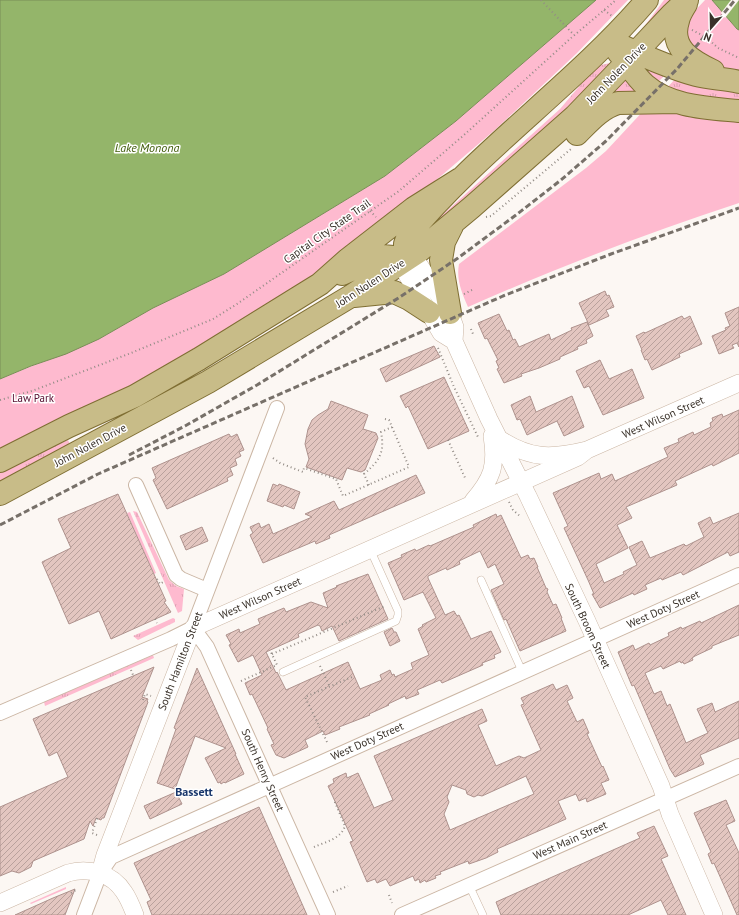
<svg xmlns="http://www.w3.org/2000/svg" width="739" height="915" viewBox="0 0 739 915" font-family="'PT Sans',sans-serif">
<defs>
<pattern id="grass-tufts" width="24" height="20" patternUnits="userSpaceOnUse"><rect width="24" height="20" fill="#febacf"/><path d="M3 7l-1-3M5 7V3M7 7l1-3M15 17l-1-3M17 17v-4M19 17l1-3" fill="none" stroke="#daa0b2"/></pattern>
<pattern id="building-hatch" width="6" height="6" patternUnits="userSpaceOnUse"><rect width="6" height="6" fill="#e3c6c0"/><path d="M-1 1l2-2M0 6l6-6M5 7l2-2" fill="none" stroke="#b9a19c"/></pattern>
</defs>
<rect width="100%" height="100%" fill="#fcf7f3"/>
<!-- grass -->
<path fill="url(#grass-tufts)" d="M664 0H674L644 34 641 31Z
M610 63 614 67 424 235 429 227 560 109 593 70 601 65Z
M649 69 666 74 656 84 647 71Z
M625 78 635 91H624L610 93Z
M676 78 739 93V104L665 90Z
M68 440 71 446 0 483V472L24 459Z
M133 511 137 512 169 580 176 586 184 589 182 611 178 613Z
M173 618 175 619V622L138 640 133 636Z
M153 655 154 658 145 662 45 706 44 702Z
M66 887V889L31 904 30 903Z"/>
<!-- green -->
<path fill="#febacf" d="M596 0H628L577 53 496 129 380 228 288 294 120 394 0 450V379L99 339 153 308 224 274 385 176 456 121Z
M705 0H712L737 29 739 30V72L723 69 701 60 685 34 691 15Z
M646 108 739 120V203C647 233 556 268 468 307 462 293 456 280 459 264L586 168 606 151Z
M130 512 156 573 154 574 127 513Z"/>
<!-- water -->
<path fill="#94b56a" stroke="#798d56" d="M0 0H596L456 121 385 176 224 274 153 308 99 339 66 354 31 366 0 379Z
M712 0H739V30L737 29Z"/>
<!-- pier -->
<path fill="#fcf7f3" d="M731 0H739L725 18 721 13Z"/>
<!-- building -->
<path fill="url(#building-hatch)" stroke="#ae928d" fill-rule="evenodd" d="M605 291 607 296 609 295 614 307 606 310 609 316 589 325 579 303Z
M739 307V347L737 343 732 345 734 348 719 354 712 336 726 330 725 328 730 326 725 313Z
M499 314 507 331 509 330 513 340 515 339 519 347 549 334 551 340 572 330 571 328 587 322 593 336 586 340 587 343 577 347 578 349 560 357V359L539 368 521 374 522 376 504 383 497 369 499 368 496 361 498 360 487 338 485 339 478 323Z
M682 316 684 319 690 316 702 344 679 354 680 357 652 370 647 359 645 360 641 350H642L636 336 644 332 645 333Z
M434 346 440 357 386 382 380 369Z
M600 360 609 379 632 369 644 398 603 415 589 386 584 388 576 371Z
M444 377 469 431 428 449 408 406 406 408 400 396Z
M530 396 536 412 572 396 584 427 564 436 557 421 527 435 520 419 517 420 511 405Z
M331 401 368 415 363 429 376 433 378 438 365 470 361 472 347 468 342 480 306 467 309 459 305 444 308 429 312 420 318 415 328 409Z
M739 410V453L713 466 712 464 675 481 677 485 626 507 632 518 617 525 628 548 596 564 604 583 624 574 623 572 637 565 629 547 642 541 650 558 684 544 686 546 704 537 698 523 710 517 713 524 739 513V552L730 556 728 552 683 575 681 572 662 580 661 578 645 585 647 589 634 595 633 593 600 608 592 594H594L588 580 564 528 568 526 553 493 599 473 601 479 612 474 615 481 668 457 664 448 679 442 678 439 693 432 694 435 711 427 710 423 713 421 712 418 722 414 723 417Z
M229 434 231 437 237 434 244 450 239 452 241 456 235 459 237 465 230 468 233 475 227 478 228 481 167 509 153 480 156 478 152 468Z
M416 475 425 493 329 535 330 538 316 544 315 541 263 563 250 535 253 533 250 527 259 523 261 528 269 524 273 534 312 517 305 514 334 501 339 510Z
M273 484 278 486 279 484 300 492 294 509 284 505 283 507 267 501Z
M118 494 166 601 164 602 171 612 111 639 99 611 69 624 42 562 71 548 58 519Z
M496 514 497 517 501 515 521 558 528 555 530 559 534 558 538 567H537L546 588 548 589 547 592 553 605 556 604 562 618H561L566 631 520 651 506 619 504 620 491 590 504 584 495 564 488 568 480 551 459 561 460 564 447 570 446 568 428 576V578L445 615 454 611 457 616 459 615 471 639 491 631 501 652 494 655 495 658 482 663 483 665 442 683 440 680 417 690 419 694 406 699 405 696 388 704 389 705 369 714 370 715 339 727 340 729 325 735 323 731 305 740 308 747 284 758 276 755 271 745 274 744 267 729 268 728 252 694 250 695 245 683 262 675 253 655 238 662 229 645 231 644 226 635 239 629 240 633 260 624 258 619 284 608 286 612 311 602 328 608 323 593 337 587 336 586 368 574 388 619 339 641 332 626 322 631 320 626 318 625 298 634 299 637 266 652 276 673 277 672 286 690 348 662 360 689 382 680 380 675 390 670 392 675 394 674 395 677 413 669 411 663 429 655 418 629 423 626 422 625 436 618 423 592 404 600 388 563 402 557 401 555 415 549 416 551 429 545 430 546 474 527 473 525Z
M202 527 208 541 186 550 180 536Z
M739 605V635L712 646V648L695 656 692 658 693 660 684 664 683 662 681 663 680 661 663 669 661 666 645 673 654 694 661 691 667 706 670 704 686 743 708 733 697 709 712 703 715 712 739 701V738L700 755 704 764 675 777 670 769 634 685 632 686 618 652 633 645 635 650 649 643 650 645 669 636 668 633 681 627 682 629 700 621 701 623Z
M392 628 394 632H396L400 641 390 646 384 632Z
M154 667 142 697 148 699 147 701 148 702 104 818H102L101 820 96 818 93 826 90 821 84 839 33 861 31 867 19 873 12 871 0 876V807L68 777 57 752 49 756 33 719Z
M197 668 236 754H235L244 774 225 783 224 782 221 784 220 782 218 783 205 758 226 748 195 736 175 789 157 783 176 729 174 728Z
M553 684 556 690 567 685 573 698 567 701 577 722 583 719 589 733 587 734 602 767 603 766 609 780 601 783 606 794 587 802 586 798 579 801 576 794 558 801 566 819 497 849 498 852 486 858 469 864 468 861 440 872 441 874 435 876 436 878 426 882 425 880 420 883 419 879 415 881 413 876 390 886 386 879 377 883 375 879 367 882 350 842 353 841 328 786 334 783 333 779 346 773 347 778 358 773 374 808 393 800 374 756 482 709 487 721 478 725 496 766 519 756 524 758 541 750 521 705 524 704 521 698ZM526 776 534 794 450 830 444 814 449 802 447 797 452 785 466 790 467 794 474 797 478 795 482 796Z
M176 792 182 804 150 819 144 806Z
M726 800 735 821 726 825 739 853V915H737L714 863 712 864 708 854 711 852 694 813Z
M259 807 307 915H152L147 902 151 900 134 863Z
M654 826 668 856 661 859 686 915H668L661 900 628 915H501L496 902 640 838 637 833Z
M75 889 65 915H15L53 898Z"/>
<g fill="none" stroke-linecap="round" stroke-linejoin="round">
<defs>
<path id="service" d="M481 580 522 671
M283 672 396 621 398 615V611L370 549
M469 885 483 915"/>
<path id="minor" d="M136 485 176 575 181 579 207 590
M193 628 207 647 328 915
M193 628 277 408
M0 713 171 639 193 628
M84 915 100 873 111 857 739 575
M402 915 739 766"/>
<path id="tertiary" d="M454 341 441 333 407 275 405 269V260L415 262 420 266 450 313 455 327 454 341 489 419 528 496 587 621 661 786 670 814 714 915
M498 438C530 459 550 459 587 450L739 383
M473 501C492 479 497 466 492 436
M100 873 105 855 193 628 578 457 587 450
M0 903 68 873C88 867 112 873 124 892 129 899 132 907 135 915"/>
<path id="primary" d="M686 4C683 9 679 15 678 21 669 48 692 61 713 71
M624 47C648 58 671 68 696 75 710 79 725 78 739 82
M618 52C627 62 635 76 645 85 670 107 708 108 739 111
M577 134C589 122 601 108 618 103L677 102
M405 260V244L408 236C480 149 574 85 647 0
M342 274 382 256 393 257 405 260
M354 296 394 292 409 299 429 312
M450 313 441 260 444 242 452 226
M0 461 69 426 135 396 199 359 320 284 347 260 414 208 460 179
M0 494 208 382 351 296 418 252 472 207 575 116 627 62 672 14 687 0"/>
</defs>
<!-- service casing -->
<use href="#service" stroke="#cbb6a4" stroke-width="8"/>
<!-- minor casing -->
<use href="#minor" stroke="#cbb6a4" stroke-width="16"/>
<!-- tertiary casing -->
<use href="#tertiary" stroke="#cbb6a4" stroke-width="18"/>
<!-- primary casing -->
<use href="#primary" stroke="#7f6e33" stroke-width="24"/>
<!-- path -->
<path stroke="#938c86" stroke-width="2" stroke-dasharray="1 3" stroke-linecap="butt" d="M541 0 574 35
M604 10 612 16
M692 30 706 37 718 48 739 58
M370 211 376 217
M486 217 491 216 571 149
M464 294 472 290
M471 329 473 334
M438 348 454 387 478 437
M0 400 32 391 131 353 213 319 237 304 399 191 464 135 571 38 616 0
M448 440 466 480
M273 458 280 463 303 472 304 468 336 479 343 496 409 467 389 420 385 419
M369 485 364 474C379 461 385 453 381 432L392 427
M509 502 513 510 521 517
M157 579 160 584 163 582
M155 619 157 623
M272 654 385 606
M320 666 330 687
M131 670 133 675
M241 681 277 665 270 650
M143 700 145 694 151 696
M327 742 305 697 352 677
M97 835 92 833 98 816
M314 847C325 842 341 839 345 826L334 800
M333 892 348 886
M71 893 76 890
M389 895 392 903"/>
<!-- service -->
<use href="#service" stroke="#fff" stroke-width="7"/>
<!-- minor -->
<use href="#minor" stroke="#fff" stroke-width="14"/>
<!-- tertiary -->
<use href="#tertiary" stroke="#fff" stroke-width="17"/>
<!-- primary -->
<use href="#primary" stroke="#c8bc88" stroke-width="22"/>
<!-- rail -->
<path stroke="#777069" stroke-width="3" stroke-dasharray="6 3" stroke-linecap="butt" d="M129 455 185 426 257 385 400 297 458 258 516 215 561 180 606 141 677 69 735 0
M0 525 98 474 503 296 611 254 739 208"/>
</g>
<g text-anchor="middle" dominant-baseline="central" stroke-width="3" stroke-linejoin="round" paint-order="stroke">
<!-- street labels -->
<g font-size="11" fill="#393129" stroke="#fff">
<text transform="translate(616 73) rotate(-46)">John Nolen Drive</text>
<text transform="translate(327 231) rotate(-35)">Capital City State Trail</text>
<text transform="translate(370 283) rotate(-33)">John Nolen Drive</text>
<text transform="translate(663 417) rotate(-24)">West Wilson Street</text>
<text transform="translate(90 445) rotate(-28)">John Nolen Drive</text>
<text transform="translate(260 598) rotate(-24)">West Wilson Street</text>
<text transform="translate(663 609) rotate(-24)">West Doty Street</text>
<text transform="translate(588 626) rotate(65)">South Broom Street</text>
<text transform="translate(180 661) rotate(-69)">South Hamilton Street</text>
<text transform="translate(367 741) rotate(-24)">West Doty Street</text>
<text transform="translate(263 770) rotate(66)">South Henry Street</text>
<text transform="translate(570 840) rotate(-24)">West Main Street</text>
</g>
<!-- park labels -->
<g font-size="11" fill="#550b2e" stroke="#fff">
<text x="33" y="398">Law Park</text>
</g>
<!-- water labels -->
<g font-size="12" font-style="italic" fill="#415d0b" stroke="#fff">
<text x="147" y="147">Lake Monona</text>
</g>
<!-- neighbourhood labels -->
<g font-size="12" font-weight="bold" fill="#18366b" stroke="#fff">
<text x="194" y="791">Bassett</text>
</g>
</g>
<!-- north arrow -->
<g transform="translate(711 28) rotate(200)" stroke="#ffffff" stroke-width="3" paint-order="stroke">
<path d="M0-3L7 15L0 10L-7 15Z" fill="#393129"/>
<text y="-6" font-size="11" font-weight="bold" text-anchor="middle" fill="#393129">N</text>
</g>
</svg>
